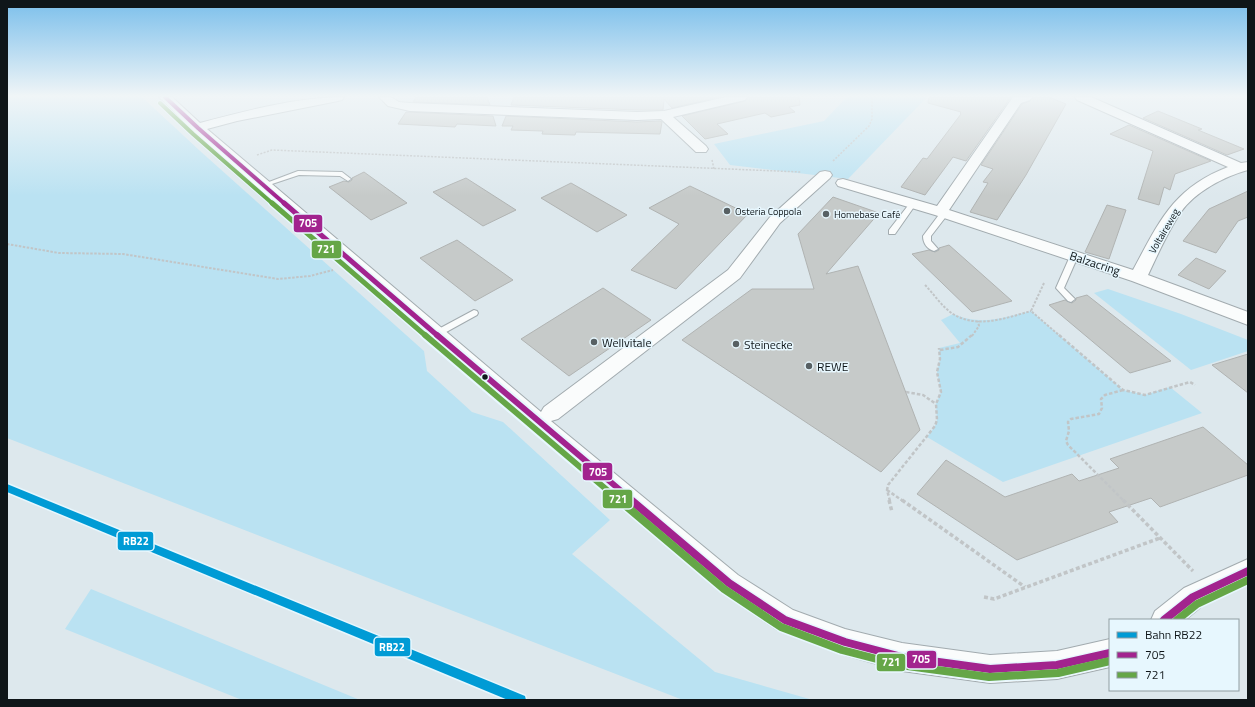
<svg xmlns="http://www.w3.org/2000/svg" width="1255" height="707" viewBox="0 0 1255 707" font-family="'Titillium Web',sans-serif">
<rect width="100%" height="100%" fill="#dde8ed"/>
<!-- green -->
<path fill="#bae2f2" d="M7 97H142L199 150 424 351 427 371 472 412 503 422 610 520 572 554 715 672 813 700H683L7 438Z
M847 97H927L848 179 730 165 714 144 824 121Z
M1108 289 1181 314 1248 340V351L1191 370 1094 293Z
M1031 311 1123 390 1145 395 1170 387 1202 413 1003 482 927 437 935 426 937 420 936 404 941 392 937 372 940 359 939 348 960 343 941 320 953 314C982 326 1002 318 1031 311Z
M91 589 360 700H242L65 629Z"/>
<!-- building -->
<path fill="#c6cac9" stroke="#b0b3b2" d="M416 97H487L490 105 413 102Z
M514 97H720L672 108 664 99 663 110H637L511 105Z
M748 97H799L800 105 789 107 795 112 771 117 765 113 717 124 728 134 705 139 682 116 745 101Z
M929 97H1011L966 161 953 157 925 195 901 187 923 158 927 159 961 114 960 113 961 112 928 103Z
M1033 97H1049L1066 104 1026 175 997 220 970 212 988 183 983 182 993 169 981 165 1022 104 1030 101Z
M1158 111 1202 129 1198 130 1244 149 1227 155 1143 118Z
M406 112 493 116 496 126 457 124 455 127 398 124Z
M506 116 637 122 660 121 662 122 660 134 576 132 575 135 542 134 543 131 511 130 513 126H502Z
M1129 125 1211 161 1175 174 1170 190 1164 187 1159 205 1138 199 1153 151 1110 134Z
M364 172 407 203 371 220 329 187 344 181 349 182 352 180V178Z
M466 178 516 210 483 226 433 192Z
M571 183 627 215 597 232 541 198Z
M690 186 748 214 676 289 631 270 679 224 649 208Z
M1248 191V217L1238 221 1216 253 1183 241 1209 209Z
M833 197 879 213 826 274 858 266 920 430 881 472 682 340 752 289H814L798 234Z
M1107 205 1126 210 1109 259 1085 252Z
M457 240 513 280 475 301 420 258Z
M949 245 1012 301 972 312 912 254 929 250 935 252 939 250V248Z
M1196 258 1226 271 1209 289 1178 275Z
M603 288 651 320 569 376 521 339Z
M1087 295 1120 321 1171 361 1130 373 1049 305 1065 300 1072 303 1076 300V298Z
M1248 354V393L1212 365Z
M1203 427 1248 465V475L1160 507 1151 498 1109 512 1118 522 1017 560 917 494 946 460 1005 497 1072 474 1079 481 1119 468 1110 459Z"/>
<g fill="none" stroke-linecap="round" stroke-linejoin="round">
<defs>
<path id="lane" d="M298 171 342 172 351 179 348 181 340 176 299 175 266 186H262L261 185Z
M912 202 916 204 895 234H889V230L910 203Z
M941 212H944L948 214 931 236V241L938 249 934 251C927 249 923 243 923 236Z
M1071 254H1074L1078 256 1064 288 1075 299 1071 302 1068 301 1056 288Z
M474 310 477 311 478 313 477 315 439 336H433L432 334 433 332Z"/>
<path id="street" d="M159 97H172L200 123C245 111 298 97 344 97L342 100 338 101 237 121 207 129 541 412 544 407 728 270 770 217 820 172 825 171 830 172 832 175 830 178 780 223 740 278 558 419 551 421 738 575 793 610 845 629 902 643 990 655 1057 651 1110 639V667L1057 679 990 683 902 671 845 655 776 629 720 591 483 386 193 131Z
M379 97H391L399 102 410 103 637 112 664 111 726 97H747L745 100 673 117 706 146 708 149 706 152H696L661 119 637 120 410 111 388 106Z
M1013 97H1032L1030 100 1021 103 949 210 1133 270C1159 222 1173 188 1228 167L1077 100 1075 97H1091L1241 163 1248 162V170C1225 176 1195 192 1181 212 1168 231 1158 254 1148 275L1248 312V325L1132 281 935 215 838 186 836 183 838 180 843 179 937 206Z
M1248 559V584L1202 606 1185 620H1151L1155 611 1184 588Z"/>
</defs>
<!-- lane casing -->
<use href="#lane" stroke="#a2abaf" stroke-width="2"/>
<!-- street casing -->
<use href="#street" stroke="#a2abaf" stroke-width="2"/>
<!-- path-far3 -->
<path stroke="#c1c5c7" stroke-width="1.5" stroke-dasharray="2 1.5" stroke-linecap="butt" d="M257 155 272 150 801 172
M712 160 714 169
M833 161 869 126 872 119V97"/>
<!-- path-far2 -->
<path stroke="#c1c5c7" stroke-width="2" stroke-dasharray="2.5 1.5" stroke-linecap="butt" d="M7 244 59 253 123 254 278 279 310 276 333 270
M1044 283 1031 311 1060 336
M925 285C934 294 942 307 953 314 977 329 1006 318 1031 311
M972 336 979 326 978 321"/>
<!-- path-far1 -->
<path stroke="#c1c5c7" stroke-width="2.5" stroke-dasharray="3.5 2" stroke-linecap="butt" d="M1059 335 1123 390 1145 395 1190 382 1195 385
M940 350 958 347 972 335
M1123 390 1105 395 1101 399 1102 408 1099 414 1071 419 1068 422 1069 431 1066 441 1068 445 1124 501
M906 392 923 395 936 404
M887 490 903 501
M890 501 887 490 888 485 935 426 937 420 936 404 941 392 937 372 940 359 939 348"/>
<!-- path -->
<path stroke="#c1c5c7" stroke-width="3.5" stroke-dasharray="4 2.5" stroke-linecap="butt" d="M889 500 892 512
M902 500 1025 587
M1123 500 1193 571
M984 597 994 599 1160 538"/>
<!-- lane -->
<use href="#lane" fill="#fafcfc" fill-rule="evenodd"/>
<!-- street -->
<use href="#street" fill="#fafcfc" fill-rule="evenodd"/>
<defs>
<path id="bus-1-far3" d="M165 97 198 128 285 204"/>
<path id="bus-1-far2" d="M284 203 438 336"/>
<path id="bus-1-far1" d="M437 335 633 501"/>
<path id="bus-1" d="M631 500 729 583 785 620 845 642 902 657 990 669 1057 665 1110 653
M1164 620 1193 597 1248 571"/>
<path id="bus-2-far3" d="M160 103 193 134 273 204"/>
<path id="bus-2-far2" d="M272 203 426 336"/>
<path id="bus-2-far1" d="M425 335 620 501"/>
<path id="bus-2" d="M619 500 724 589 781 627 842 650 900 665 989 677 1058 673 1110 661
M1177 620 1197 604 1248 580"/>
</defs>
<!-- bus-1-far3 casing -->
<use href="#bus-1-far3" stroke="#e7f7fe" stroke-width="6"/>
<!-- bus-1-far2 casing -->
<use href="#bus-1-far2" stroke="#e7f7fe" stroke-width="8"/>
<!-- bus-1-far1 casing -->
<use href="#bus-1-far1" stroke="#e7f7fe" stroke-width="10"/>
<!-- bus-1 casing -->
<use href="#bus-1" stroke="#e7f7fe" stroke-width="11"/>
<!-- bus-2-far3 casing -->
<use href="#bus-2-far3" stroke="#e7f7fe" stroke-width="6"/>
<!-- bus-2-far2 casing -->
<use href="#bus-2-far2" stroke="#e7f7fe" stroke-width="8"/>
<!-- bus-2-far1 casing -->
<use href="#bus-2-far1" stroke="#e7f7fe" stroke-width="10"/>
<!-- bus-2 casing -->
<use href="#bus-2" stroke="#e7f7fe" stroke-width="11"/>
<!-- bus-1-far3 -->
<use href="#bus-1-far3" stroke="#a2238e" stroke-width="4"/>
<!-- bus-1-far2 -->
<use href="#bus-1-far2" stroke="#a2238e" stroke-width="5"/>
<!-- bus-1-far1 -->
<use href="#bus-1-far1" stroke="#a2238e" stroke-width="6"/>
<!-- bus-1 -->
<use href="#bus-1" stroke="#a2238e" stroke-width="8"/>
<!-- bus-2-far3 -->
<use href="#bus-2-far3" stroke="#65a647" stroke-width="4"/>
<!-- bus-2-far2 -->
<use href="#bus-2-far2" stroke="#65a647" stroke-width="5"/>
<!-- bus-2-far1 -->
<use href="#bus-2-far1" stroke="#65a647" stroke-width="6"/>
<!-- bus-2 -->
<use href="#bus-2" stroke="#65a647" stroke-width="8"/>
<defs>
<path id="rail-1" d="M7 484 525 696 526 700H508L7 492Z"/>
</defs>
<!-- rail-1 casing -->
<use href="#rail-1" stroke="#e7f7fe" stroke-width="3"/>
<!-- rail-1 -->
<use href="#rail-1" fill="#009bd5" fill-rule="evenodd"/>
</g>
<!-- sky -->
<linearGradient id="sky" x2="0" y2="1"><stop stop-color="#7bbfeb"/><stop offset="0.49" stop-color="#f0f5f7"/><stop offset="1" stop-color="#f0f5f7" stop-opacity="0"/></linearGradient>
<rect width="1255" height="196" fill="url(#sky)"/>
<!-- markers -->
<g fill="#576063" stroke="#e7f7fe" stroke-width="1.5">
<circle cx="727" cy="211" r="4"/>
<circle cx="826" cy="214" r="4"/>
<circle cx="594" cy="342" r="4"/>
<circle cx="736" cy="344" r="4"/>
<circle cx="809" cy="366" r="4"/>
</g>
<circle fill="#0f1619" stroke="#e7f7fe" stroke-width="1.5" cx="485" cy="377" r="3.5"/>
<g text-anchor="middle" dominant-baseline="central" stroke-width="3" stroke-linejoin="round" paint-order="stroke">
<!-- far-poi labels -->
<g font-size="10" fill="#0f1619" stroke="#e7f7fe" text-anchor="start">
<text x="735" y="211">Osteria Coppola</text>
<text x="834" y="214">Homebase Café</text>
</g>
<!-- far-street labels -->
<g font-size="10" fill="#0f1619" stroke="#e7f7fe">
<text transform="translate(1164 231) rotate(-60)">Voltaireweg</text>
</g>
<!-- street labels -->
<g font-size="12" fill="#0f1619" stroke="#e7f7fe">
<text transform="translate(1095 263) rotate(18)">Balzacring</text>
</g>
<!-- poi labels -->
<g font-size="12" fill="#0f1619" stroke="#e7f7fe" text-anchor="start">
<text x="602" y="342">Wellvitale</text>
<text x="744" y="344">Steinecke</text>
<text x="817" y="366">REWE</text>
</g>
</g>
<g stroke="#e7f7fe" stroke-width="1.5">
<rect x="293" y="214" width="30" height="19" rx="4" fill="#a2238e"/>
<rect x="311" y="240" width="31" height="19" rx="4" fill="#65a647"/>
<rect x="582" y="462" width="31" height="19" rx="4" fill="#a2238e"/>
<rect x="602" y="489" width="31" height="20" rx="4" fill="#65a647"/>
<rect x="117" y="531" width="37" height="20" rx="4" fill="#009bd5"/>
<rect x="374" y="637" width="37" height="20" rx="4" fill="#009bd5"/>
<rect x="906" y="650" width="31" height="19" rx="4" fill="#a2238e"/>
<rect x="876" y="653" width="30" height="19" rx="4" fill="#65a647"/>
</g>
<g font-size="11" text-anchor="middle" font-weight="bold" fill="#fff">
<text x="308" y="227">705</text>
<text x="326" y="253">721</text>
<text x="598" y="476">705</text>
<text x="618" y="503">721</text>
<text x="136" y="545">RB22</text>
<text x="392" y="651">RB22</text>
<text x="921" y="663">705</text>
<text x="891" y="666">721</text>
</g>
<!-- border -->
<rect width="1255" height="707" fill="none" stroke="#0f1619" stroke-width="16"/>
<!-- legend -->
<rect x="1109" y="619" width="130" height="72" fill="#e7f7fe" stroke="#919da2"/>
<rect x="1117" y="632" width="20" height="6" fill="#009bd5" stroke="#919da2"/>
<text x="1145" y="639" font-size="12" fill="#0f1619">Bahn RB22</text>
<rect x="1117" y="652" width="20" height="6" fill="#a2238e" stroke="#919da2"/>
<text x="1145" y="659" font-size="12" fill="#0f1619">705</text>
<rect x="1117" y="672" width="20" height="6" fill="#65a647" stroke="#919da2"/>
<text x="1145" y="679" font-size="12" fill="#0f1619">721</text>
</svg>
